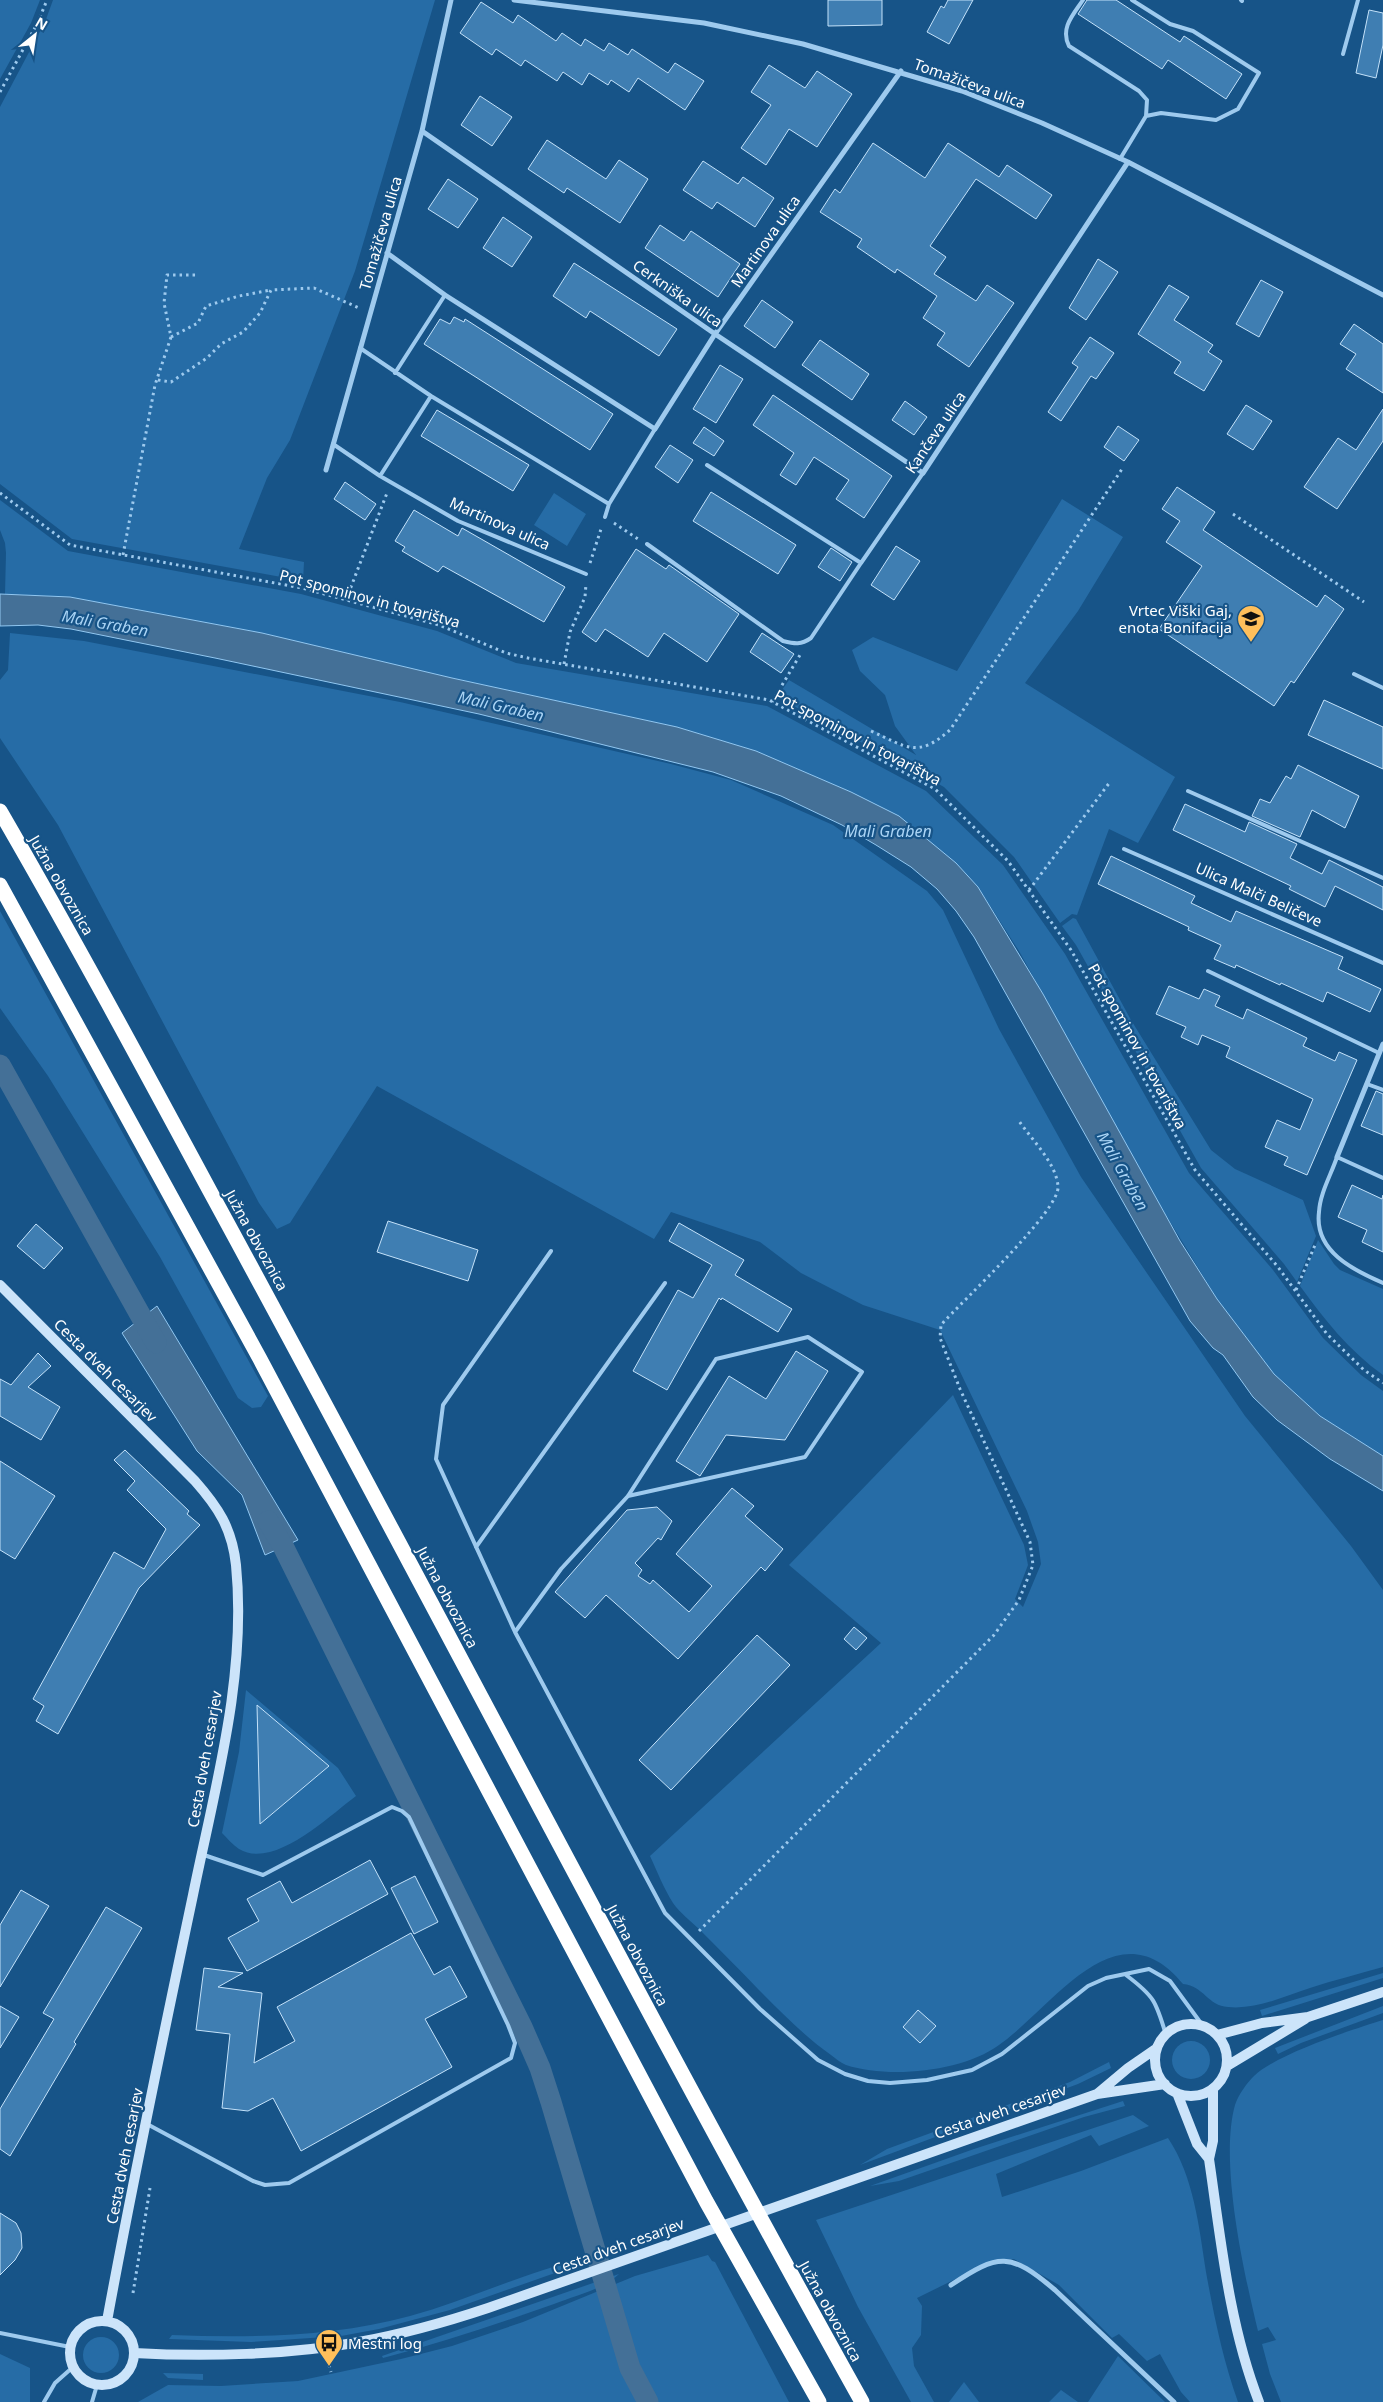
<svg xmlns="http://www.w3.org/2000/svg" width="1383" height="2402" viewBox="0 0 1383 2402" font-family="'Noto Sans',sans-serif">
<rect width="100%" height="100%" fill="#175488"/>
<!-- green -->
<path fill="#266ca6" d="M0 0H40L31 23 0 79Z
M53 0H435L355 271 290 440 267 478 239 549 304 562 303 581 72 539 0 484V107L45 22Z
M554 493 586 514 567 546 534 525Z
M1062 499 1123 537 1078 611 1025 683 1175 777 1138 843 1109 829 1077 915 1072 914 1060 923 1014 857 944 787 777 697 789 680 916 755 895 726 885 695 860 671 852 650 873 637 957 671Z
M0 500 68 551 301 594 437 631 516 663 767 706 926 791 1003 865 1065 954 1189 1173 1273 1270 1323 1338 1361 1375 1383 1391V1456L1320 1416 1274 1374 1217 1299 1152 1192 1019 951 978 887 956 863 851 792 756 751 677 727 452 678 262 633 70 597 5 594 6 553 5 543 0 530Z
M10 633 84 641 400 702 671 764 731 780 833 825 927 891 943 910 999 1029 1081 1177 1245 1416 1351 1546 1383 1590V1967C1359 1974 1334 1980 1310 1988 1285 1996 1256 2010 1228 2007 1208 2006 1204 1986 1183 1984 1117 1903 1053 2007 999 2045 962 2072 889 2079 846 2065 841 2063 835 2058 831 2055 804 2036 781 2012 758 1989 739 1969 719 1949 700 1930 691 1921 680 1913 673 1903 664 1889 657 1871 650 1856L881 1643 789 1565 953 1395 1024 1545 1028 1565 1015 1599 1023 1607 1041 1564 1038 1542 1027 1511 940 1330 863 1305 801 1273 760 1242 671 1212 654 1239 377 1086 290 1223 277 1229 259 1203 58 825 0 738V680L8 670Z
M0 911 268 1396 261 1407 252 1408 238 1398 160 1257 48 1076 0 1008Z
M1073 918 1076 919 1131 1020 1211 1150 1235 1169 1303 1200 1316 1236 1297 1282 1284 1264 1201 1168 1076 945 1062 926Z
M1318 1240 1334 1264 1340 1270 1383 1289V1375C1349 1351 1324 1319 1300 1286Z
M246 1690 338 1768 356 1796C329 1816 274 1870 239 1849 233 1845 227 1838 222 1833L239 1752Z
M1383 1973V1978L1262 2016 1260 2010Z
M1383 2006V2013L1301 2043 1278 2054 1275 2048Z
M1383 2020V2402H1281L1270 2374 1262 2344 1276 2340 1268 2327 1258 2331C1244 2273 1219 2162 1235 2105 1238 2095 1247 2083 1254 2076 1277 2054 1351 2030 1383 2020Z
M1172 2060a19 19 0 1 1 38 0a19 19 0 1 1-38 0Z
M1109 2062 1111 2068 1078 2084 860 2165 887 2149 1070 2082Z
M1123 2101 1125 2106 1084 2117 899 2181 870 2186 974 2149Z
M1133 2115 1149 2126 1099 2146 1091 2135 996 2174 1002 2197 1081 2171 1168 2138C1194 2177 1199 2227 1206 2272 1214 2316 1223 2360 1238 2402H1190L1181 2392 1160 2354 1147 2361 1119 2334 1112 2338 1059 2285 1014 2259 990 2262 917 2298 922 2306 921 2335 912 2348 914 2366 934 2402H911L858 2307 816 2220Z
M606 2255 450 2310 379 2329 341 2336 251 2342 169 2339 172 2335C252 2338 333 2337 410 2316 476 2298 538 2265 606 2255Z
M708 2255 712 2261 715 2262 789 2402H138L168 2385 221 2386 298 2381 401 2359 452 2346 523 2322 635 2276Z
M619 2274C604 2289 574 2296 554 2304 497 2324 441 2343 383 2358L382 2356Z
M83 2355a18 18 0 1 1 36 0a18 18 0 1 1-36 0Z
M0 2354 30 2368V2402H0Z
M1118 2356 1165 2402H1088Z
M163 2373 203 2374V2380L168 2378Z
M964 2382 979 2402H949Z
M1061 2390 1078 2402H1049Z"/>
<!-- water -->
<path fill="#447097" stroke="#91c7f1" d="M0 594 70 597 262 633 452 678 677 727 756 751 851 792 899 816 956 863 978 887 1043 994 1180 1241 1217 1299 1274 1374 1320 1416 1383 1456V1491L1330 1459 1277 1420 1253 1397 1223 1355 1213 1348 1190 1321 974 937 956 911 937 889 911 867 876 845 842 825 781 796 713 772 479 714 215 658 71 629 38 625 0 626Z
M157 1306 298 1540 265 1555 242 1495 197 1451 122 1333Z"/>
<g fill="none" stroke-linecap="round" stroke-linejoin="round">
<!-- canal -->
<path stroke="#447097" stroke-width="21" d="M0 1065 156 1343
M268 1521 283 1546 522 2027 540 2068 551 2102 630 2368 648 2402"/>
</g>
<!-- building -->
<path fill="#3f7eb2" stroke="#c4e2fa" d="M828 0H882V25L828 26Z
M948 0H973L949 44 927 32 941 6 944 8Z
M1087 0H1116L1180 42 1184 36 1242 74 1226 99 1168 60 1162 69 1078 14Z
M481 2 513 23 518 15 556 41 562 33 581 46 585 39 604 51 609 43 628 55 632 49 668 73 675 63 704 81 685 110 638 78 629 92 611 80 608 85 589 73 582 85 563 72 557 81 525 60 521 66 496 49 492 55 460 33Z
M1369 10 1383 13V45L1376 78 1356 73Z
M769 65 805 88 817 71 852 94 817 147 789 129 766 165 741 148 771 105 751 92Z
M480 96 512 117 492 146 461 125Z
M547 140 606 179 619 160 648 179 620 223 567 188 564 193 528 169Z
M873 143 925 178 948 143 999 177 1007 165 1052 195 1036 219 976 179 930 246 946 257 934 274 976 301 987 285 1014 303 969 367 937 345 945 333 923 318 937 296 897 269 895 273 857 247 862 239 820 212 835 189 840 193Z
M703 161 738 184 743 177 774 198 755 227 717 202 712 209 683 190Z
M448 179 478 199 458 228 428 209Z
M503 217 532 237 512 267 483 248Z
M660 225 684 241 691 231 740 264 718 297 645 248Z
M1098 259 1118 272 1086 320 1069 308Z
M574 263 677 329 659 356 590 311 586 318 553 296Z
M1261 280 1283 292 1259 337 1236 324Z
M1169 285 1189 297 1174 320 1213 345 1208 352 1222 361 1204 391 1174 373 1181 362 1138 334Z
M762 300 793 322 775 348 744 326Z
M454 317 464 322 465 319 613 414 590 450 424 344 440 319 450 324Z
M1354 324 1383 344V393L1346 369 1356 354 1340 344Z
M1090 337 1114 353 1096 379 1091 376 1061 421 1048 412 1078 367 1072 363Z
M820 340 869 374 852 400 802 365Z
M720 365 743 379 716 423 693 409Z
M773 395 892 476 864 518 836 499 849 480 814 457 796 485 780 475 794 453 753 425Z
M905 401 927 417 914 435 892 420Z
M1246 405 1272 421 1253 450 1227 434Z
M1383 409V441L1337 509 1304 487 1338 438 1356 450Z
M437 410 529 465 513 491 421 436Z
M1118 426 1139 440 1124 461 1104 447Z
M704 427 724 441 714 456 693 443Z
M670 445 693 460 678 483 655 467Z
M345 482 376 504 365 520 334 499Z
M1177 487 1215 512 1203 530 1317 607 1325 595 1344 609 1294 683 1291 681 1274 706 1159 629 1202 566 1166 542 1180 521 1162 509Z
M711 492 796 545 778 574 693 521Z
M414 510 458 536 462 528 565 587 544 622 443 566 438 572 402 551 405 547 395 541Z
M896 546 920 561 894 600 871 585Z
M831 548 852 562 840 581 818 567Z
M636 549 666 569 669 565 739 614 707 662 664 633 648 657 605 629 596 642 582 632Z
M762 633 794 654 781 673 750 652Z
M1324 700 1383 727V769L1308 735Z
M1298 765 1359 796 1345 828 1312 810 1300 837 1252 816 1260 799 1270 803 1286 776 1291 779Z
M1185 804 1245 832 1249 822 1297 844 1290 858 1322 874 1329 860 1383 887V910L1335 886 1325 907 1289 889 1291 886 1173 830Z
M1111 856 1195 896 1191 903 1231 922 1236 911 1343 957 1338 969 1381 989 1370 1012 1327 992 1323 1002 1281 983 1280 985 1236 965 1235 968 1214 959 1221 945 1188 930 1189 927 1098 884Z
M1169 986 1199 999 1204 989 1220 996 1215 1006 1243 1019 1247 1009 1307 1038 1303 1046 1335 1061 1339 1052 1357 1060 1307 1175 1284 1165 1288 1157 1265 1147 1277 1120 1300 1130 1313 1099 1226 1057 1230 1047 1202 1035 1198 1045 1181 1037 1186 1027 1156 1014Z
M1376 1091 1383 1094V1135L1361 1126Z
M1352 1185 1382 1199 1383 1195V1252L1362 1242 1367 1230 1338 1217Z
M388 1221 478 1250 468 1281 377 1252Z
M679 1223 744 1260 735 1275 792 1309 778 1332 722 1298 721 1300 719 1298 667 1390 633 1371 678 1290 693 1298 712 1265 669 1241Z
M36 1224 63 1248 44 1269 17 1246Z
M796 1351 828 1371 785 1440 726 1435 700 1476 676 1461 729 1376 766 1399Z
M38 1353 51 1366 28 1387 60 1407 41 1440 0 1416V1379L11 1385Z
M125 1450 189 1511 187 1514 200 1525 139 1588 58 1734 36 1721 44 1706 33 1699 114 1552 144 1569 166 1529 127 1490 135 1481 114 1460Z
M0 1461 55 1496 15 1559 0 1550Z
M732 1488 754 1506 745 1516 783 1549 765 1571 761 1567 678 1659 606 1595 585 1618 555 1592 627 1510 657 1507 672 1521 661 1540 658 1538 635 1563 642 1570 638 1576 650 1584 653 1580 689 1612 712 1586 676 1554Z
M854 1627 867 1638 856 1650 844 1639Z
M757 1635 790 1665 671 1790 639 1760Z
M257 1705 329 1766 260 1824Z
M370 1860 388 1894 247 1971 228 1938 259 1921 247 1899 280 1881 292 1903Z
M415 1876 438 1922 414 1934 391 1888Z
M21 1890 49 1906 0 1987V1925Z
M106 1907 142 1928 74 2042 76 2044 10 2156 0 2149V2109L54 2019 43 2013Z
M411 1933 434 1975 450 1966 467 1997 425 2019 452 2067 301 2151 273 2098 248 2111 222 2108 230 2034 196 2030 204 1968 243 1973 218 1987 262 1993 254 2063 295 2041 277 2007Z
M0 2006 19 2017 0 2048Z
M918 2010 936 2026 920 2043 903 2027Z
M0 2213 16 2223 21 2233 22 2248 15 2260 0 2275Z"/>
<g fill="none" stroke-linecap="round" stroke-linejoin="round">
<!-- path -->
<path stroke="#9ecaee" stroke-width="3" stroke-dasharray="2.5 4" stroke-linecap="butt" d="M0 92 38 22 47 0
M171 337 198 323 206 306 239 296 271 290
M158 380 171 382 207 358 221 344 243 332 260 313 271 290 314 288 359 308
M0 493 70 545 302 588 439 625 506 653 528 658 769 700 935 789 1008 861 1071 950 1195 1170 1278 1267 1327 1334 1364 1370 1383 1383
M1233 514 1364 602
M614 523 638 539
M123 555 155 385 171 337 164 303 167 275H198
M590 563 602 526
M346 600 387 493
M564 664 570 632 585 597 586 584
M772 702 800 655
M871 731C907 747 917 759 950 730L1122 469
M1029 890 1110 782
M1296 1290 1315 1245
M699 1931 994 1635 1019 1600 1033 1565 1030 1542 960 1389 940 1338 941 1325C961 1302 1061 1210 1058 1186 1056 1163 1032 1140 1019 1121
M133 2293 150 2188
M329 2365 331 2372"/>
<!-- lane -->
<path stroke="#9ecaee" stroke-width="4" d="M1083 0C1073 15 1060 28 1069 46L1139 91 1147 100 1146 116 1120 159
M1132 0 1170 24 1193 31 1259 73 1238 109 1216 120 1161 113 1146 116
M1241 0 1242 1
M1343 54 1358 0
M360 348 431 396 609 504
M395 373 445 295
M333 444 380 476 458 521 586 574
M707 465 861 563 923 473
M380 476 431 396
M605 517 609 504 655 429
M647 544 783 641C795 644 801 645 811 638L861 563
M1354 674 1383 688
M1188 791 1383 878
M1124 849 1383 963
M1208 971 1379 1053
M1367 1084 1383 1090
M1383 1178 1337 1157C1331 1175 1320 1193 1319 1212 1314 1251 1353 1270 1383 1283
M551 1251 443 1405 436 1459 515 1632 665 1913 760 2009 818 2060 845 2074 868 2081 890 2083 927 2080 972 2070 1002 2054 1088 1986 1106 1978 1149 1969 1170 1981 1203 2026
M476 1547 665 1283
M515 1632 561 1569 628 1496 716 1359 808 1337 862 1372 805 1457 628 1496
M1126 1975C1154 1996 1156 2001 1166 2035
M147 2124 253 2181 265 2185 289 2183 511 2058 515 2043 508 2025 409 1817 402 1811 392 1807 263 1875 204 1855
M0 2333 70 2347
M44 2402 55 2383 73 2367
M92 2402 97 2385"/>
<!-- street -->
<path stroke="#9ecaee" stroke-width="5" d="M514 0 704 23 803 44 962 91 1042 123 1128 162 1383 295
M422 131 715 334 923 473 1128 162
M387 253 445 295 655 429 715 334 901 71
M326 470 422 131 451 0
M1337 1157 1383 1044
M951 2285C999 2253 1010 2252 1055 2290L1174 2402"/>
<!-- secondary -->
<path stroke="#cce4fa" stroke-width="10" d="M0 1285 195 1481C218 1507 232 1528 236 1565 247 1676 215 1787 193 1895 163 2037 133 2179 107 2321
M1155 2060a36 36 0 1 1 72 0a36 36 0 1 1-72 0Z
M1217 2035 1262 2023 1308 2017 1383 1992
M1227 2066 1305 2019
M1213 2089V2141L1209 2159C1221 2241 1229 2325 1259 2402
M1177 2093 1197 2144 1209 2159
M1097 2094 1128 2068 1157 2048
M70 2353a32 32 0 1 1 64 0a32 32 0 1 1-64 0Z
M134 2353C204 2357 290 2355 359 2342 403 2334 446 2322 488 2308L1097 2094 1165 2084"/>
<!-- highway -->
<path stroke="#fff" stroke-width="15" d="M0 811C73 937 142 1065 211 1193 430 1595 639 2002 862 2402
M0 885 260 1359 706 2201 819 2402"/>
</g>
<!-- icons -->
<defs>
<symbol id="school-pin" viewBox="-11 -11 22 30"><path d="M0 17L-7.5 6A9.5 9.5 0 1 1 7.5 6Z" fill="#ffbf5b" stroke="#175488"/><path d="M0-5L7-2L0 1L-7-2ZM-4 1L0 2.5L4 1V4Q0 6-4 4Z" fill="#111"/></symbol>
<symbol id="bus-pin" viewBox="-11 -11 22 30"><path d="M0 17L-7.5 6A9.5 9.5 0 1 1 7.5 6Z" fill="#ffbf5b" stroke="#175488"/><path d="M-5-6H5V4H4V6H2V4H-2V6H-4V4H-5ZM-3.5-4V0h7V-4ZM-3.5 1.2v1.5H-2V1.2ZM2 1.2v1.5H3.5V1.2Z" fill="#111"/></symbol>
</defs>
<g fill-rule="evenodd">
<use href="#school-pin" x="1235" y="603" width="32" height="43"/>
<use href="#bus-pin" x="313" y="2327" width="32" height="43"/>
</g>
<g text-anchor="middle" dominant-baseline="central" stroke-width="4.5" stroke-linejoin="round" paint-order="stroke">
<!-- street labels -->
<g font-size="15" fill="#fff" stroke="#175488">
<text transform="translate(970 83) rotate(20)">Tomažičeva ulica</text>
<text transform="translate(380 233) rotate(-74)">Tomažičeva ulica</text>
<text transform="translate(765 241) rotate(-55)">Martinova ulica</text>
<text transform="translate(678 293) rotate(35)">Cerkniška ulica</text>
<text transform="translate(935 432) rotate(-56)">Kančeva ulica</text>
<text transform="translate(500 523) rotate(24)">Martinova ulica</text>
<text transform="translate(370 598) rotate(15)">Pot spominov in tovarištva</text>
<text transform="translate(858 737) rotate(28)">Pot spominov in tovarištva</text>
<text transform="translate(62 885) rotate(60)">Južna obvoznica</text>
<text transform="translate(1259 894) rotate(24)">Ulica Malči Beličeve</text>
<text transform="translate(1138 1046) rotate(61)">Pot spominov in tovarištva</text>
<text transform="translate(257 1240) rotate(61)">Južna obvoznica</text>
<text transform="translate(106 1370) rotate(45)">Cesta dveh cesarjev</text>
<text transform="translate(448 1597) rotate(62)">Južna obvoznica</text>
<text transform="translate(204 1759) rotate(-80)">Cesta dveh cesarjev</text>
<text transform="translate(638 1955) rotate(62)">Južna obvoznica</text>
<text transform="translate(1000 2111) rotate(-19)">Cesta dveh cesarjev</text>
<text transform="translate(124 2156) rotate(-79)">Cesta dveh cesarjev</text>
<text transform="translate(618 2246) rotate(-20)">Cesta dveh cesarjev</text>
<text transform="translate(831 2311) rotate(61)">Južna obvoznica</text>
</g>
<!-- poi labels -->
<g font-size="15" fill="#fff" stroke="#175488" text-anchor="end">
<text x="1232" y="610">Vrtec Viški Gaj,<tspan x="1232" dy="17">enota Bonifacija</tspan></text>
<text x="348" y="2343" text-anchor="start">Mestni log</text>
</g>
<!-- water labels -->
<g font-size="16" font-style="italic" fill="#aad4f5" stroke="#175488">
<text transform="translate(105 623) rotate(10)">Mali Graben</text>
<text transform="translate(501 706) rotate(13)">Mali Graben</text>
<text x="888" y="831">Mali Graben</text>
<text transform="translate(1123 1171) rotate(61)">Mali Graben</text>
</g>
</g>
<!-- north arrow -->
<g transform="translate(35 35) rotate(30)" stroke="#175488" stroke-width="4" paint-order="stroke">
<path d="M0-4L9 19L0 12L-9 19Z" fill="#ffffff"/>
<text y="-8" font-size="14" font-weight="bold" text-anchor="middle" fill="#ffffff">N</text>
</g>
</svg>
